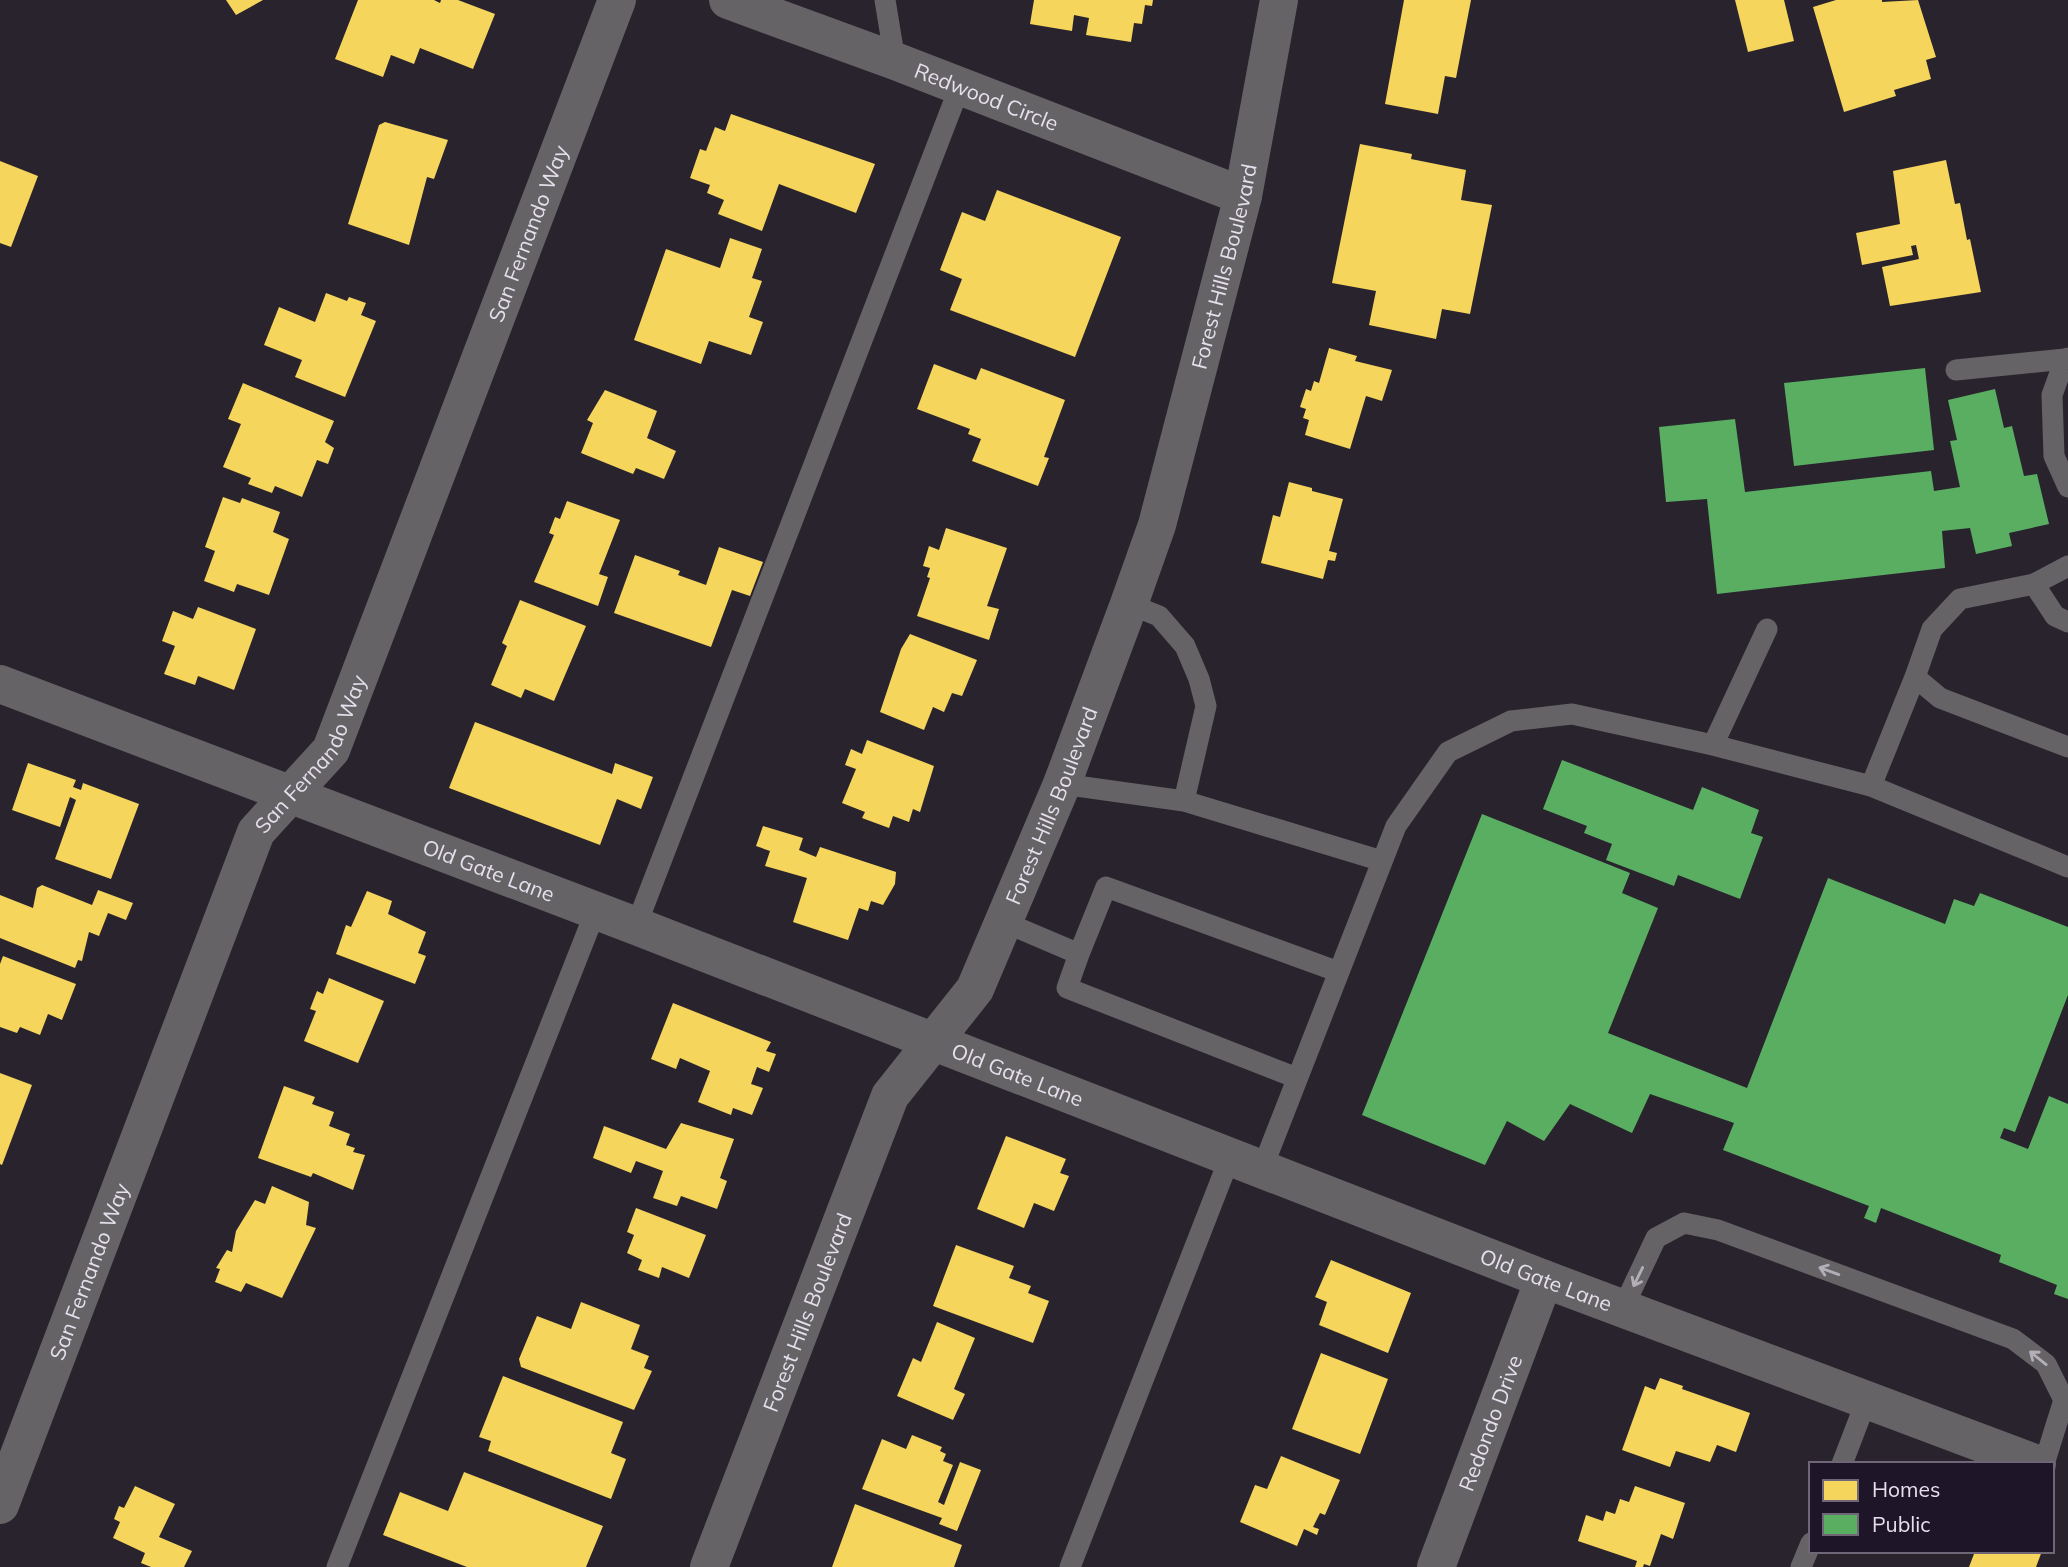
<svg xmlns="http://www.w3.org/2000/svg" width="2068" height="1567" viewBox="0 0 2068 1567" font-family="Mulish,sans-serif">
<rect width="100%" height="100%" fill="#29232e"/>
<!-- homes -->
<path fill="#f6d55c" d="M226 0H263L236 15Z
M358 0H434L440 3 441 0H458L495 14 473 69 420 48 414 64 391 55 383 77 335 59Z
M1034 0H1153L1152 6 1145 5 1142 24 1134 23 1131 42 1086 35 1089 18 1074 15 1072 31 1030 24Z
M1404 0H1471L1456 78 1445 76 1438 114 1385 104Z
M1735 0H1784L1794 41 1748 52Z
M1836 0H1882V2L1918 0 1936 57 1926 60 1931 79 1894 90 1896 96 1844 112 1813 7Z
M731 114 875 164 856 213 779 184 762 231 718 214 724 200 707 193 710 185 690 178 700 149 706 151 715 127 725 131Z
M385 122 448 140 434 179 427 177 409 245 348 224 379 125Z
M1360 144 1412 154 1411 159 1466 170 1461 200 1492 205 1470 314 1442 309 1436 339 1369 325 1376 291 1332 283Z
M1946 160 1955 204 1960 203 1967 240 1970 239 1981 292 1890 306 1882 267 1919 259 1916 245 1911 246 1913 255 1862 265 1856 233 1900 224 1893 171Z
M0 161 38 176 11 247 0 243Z
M997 190 1121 237 1075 357 950 310 962 279 940 270 962 212 985 221Z
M730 238 762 249 752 278 762 281 749 317 763 322 751 355 709 341 701 364 634 340 666 249 720 268Z
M326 293 347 301 349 297 366 303 361 315 376 321 345 397 295 377 302 360 264 345 279 307 315 322Z
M1329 348 1357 356 1355 361 1392 370 1382 401 1366 396 1350 449 1305 435 1309 420 1303 418 1306 409 1300 407 1306 389 1311 391 1314 381 1319 383Z
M934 364 976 380 981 368 1065 400 1044 457 1049 458 1038 486 972 461 981 439 968 434 970 429 917 409Z
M243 383 334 421 325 442 334 448 328 464 317 460 302 497 275 486 272 493 248 484 251 478 223 467 241 424 228 419Z
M605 390 657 411 647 438 676 451 664 479 636 468 633 474 581 453 593 423 587 420Z
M1289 482 1312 488V491L1343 499 1329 551 1337 553 1335 561 1328 560 1323 579 1261 563 1273 515 1280 517Z
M223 497 240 503 242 498 280 512 273 532 289 539 269 595 237 584 234 592 204 581 215 551 205 547Z
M567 501 620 520 599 574 608 577 598 606 534 582 554 535 549 533 555 517 560 519Z
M946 528 1007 548 987 606 999 609 989 640 917 616 930 578 927 577 930 568 923 566 929 546 939 550Z
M719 547 763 562 750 596 732 590 711 647 614 613 635 555 680 571 678 575 706 585Z
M520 600 586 626 554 701 525 689 521 698 491 685 507 646 502 643Z
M198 607 256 629 234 690 198 676 195 685 164 674 175 646 162 641 173 611 193 619Z
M910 634 977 660 962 696 952 693 944 712 933 707 924 730 880 712 901 649Z
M475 722 612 774 615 763 653 777 641 809 617 799 600 845 449 788Z
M867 740 934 766 920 812 913 809 909 822 893 816 889 828 862 818 865 812 842 803 856 769 845 765 851 749 862 754Z
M28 763 76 780 73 787 81 790 83 783 139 804 111 879 55 859 76 800 70 797 60 827 12 810Z
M763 826 803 838 799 850 816 857 820 847 896 872 895 884 883 905 871 901 868 911 859 908 848 940 793 922 807 878 765 866 770 851 756 846Z
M42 885 92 905 98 890 133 903 126 920 108 913 99 936 89 932 82 961 78 960 75 968 0 938V895L33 908 37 888Z
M367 891 392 901 388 914 426 932 418 953 426 956 415 984 336 954 346 925 351 927Z
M3 956 76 984 62 1020 48 1014 40 1035 20 1027 17 1033 0 1027V964Z
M329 978 384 1001 358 1063 304 1041 316 1011 310 1009 317 991 323 994Z
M673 1003 771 1042 766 1051 776 1054 769 1072 757 1067 751 1084 763 1088 752 1115 733 1108 731 1115 698 1102 710 1071 680 1058 676 1069 651 1059Z
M0 1073 32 1085 2 1165 0 1164Z
M284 1086 315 1097 312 1104 334 1112 329 1126 350 1134 346 1145 355 1148 353 1152 365 1155 353 1190 313 1173 311 1177 258 1158Z
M681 1123 734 1139 720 1178 727 1181 717 1209 681 1196 677 1206 653 1198 663 1171 636 1161 631 1173 593 1158 604 1126 666 1149Z
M1006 1136 1066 1159 1060 1173 1069 1176 1054 1211 1034 1203 1024 1228 977 1209Z
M272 1186 309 1202 306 1225 316 1228 282 1298 246 1283 241 1292 215 1282 220 1269 216 1268 227 1250 232 1252 236 1231 255 1200 265 1204Z
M636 1208 706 1235 689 1278 662 1267 659 1278 638 1270 642 1260 627 1253 634 1235 627 1232Z
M956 1245 1014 1266 1009 1278 1031 1286 1028 1293 1049 1301 1033 1343 933 1306Z
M1331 1260 1411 1293 1388 1353 1319 1325 1327 1302 1315 1297Z
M581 1302 640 1325 631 1349 649 1356 644 1368 652 1371 634 1410 521 1367 519 1359 537 1316 571 1329Z
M937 1322 975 1338 954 1389 965 1394 953 1420 897 1396 913 1358 921 1362Z
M1321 1353 1388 1379 1360 1454 1292 1429Z
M503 1376 623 1422 611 1453 626 1459 611 1499 488 1451 491 1441 479 1437Z
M1660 1378 1683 1386 1682 1389 1750 1413 1736 1452 1717 1445 1710 1462 1676 1451 1670 1467 1622 1450 1645 1386 1655 1390Z
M912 1435 942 1447 940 1451 946 1454 943 1461 953 1465 938 1502 944 1505 960 1462 981 1470 957 1531 939 1524 942 1518 862 1489 882 1439 906 1449Z
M1281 1456 1340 1480 1325 1515 1320 1513 1313 1527 1319 1529 1317 1535 1304 1529 1297 1546 1240 1522 1255 1485 1267 1489Z
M464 1472 603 1526 586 1567H467L383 1535 400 1492 448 1511Z
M135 1486 175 1504 159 1537 192 1551 184 1567H151L141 1563 145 1553 113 1538 120 1522 114 1519 119 1506 124 1508Z
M1635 1486 1685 1503 1673 1539 1661 1534 1650 1566 1644 1564 1643 1567H1635L1637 1561 1578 1541 1586 1515 1603 1521 1606 1511 1615 1514 1620 1499 1629 1502Z
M855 1504 962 1545 954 1567H832Z
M1966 1551H2042L2036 1567H1969L1974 1554Z"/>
<!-- public -->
<path fill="#5aae61" d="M1925 368 1934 450 1794 466 1784 383Z
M1995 389 2004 428 2012 426 2024 476 2037 474 2049 524 2009 533 2012 546 1976 554 1970 528 1942 531 1945 568 1717 594 1707 499 1666 502 1659 427 1735 419 1745 492 1931 471 1934 491 1960 487 1950 441 1957 440 1948 400Z
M1562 760 1693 810 1702 787 1759 810 1751 833 1763 837 1740 899 1678 875 1674 886 1606 860 1612 844 1584 833 1587 826 1543 809Z
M1482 814 1630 873 1622 893 1658 908 1608 1033 1747 1088 1828 878 1945 924 1954 899 1974 906 1980 893 2068 927V995L2015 1132 2004 1128 2000 1138 2028 1149 2049 1096 2068 1104V1299L2054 1294 2057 1285 1999 1262 2001 1255 1881 1208 1876 1223 1864 1218 1869 1206 1723 1150 1734 1123 1650 1094 1632 1133 1570 1104 1544 1141 1507 1121 1485 1165 1362 1115Z"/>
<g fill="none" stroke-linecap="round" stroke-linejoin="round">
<!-- service -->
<path stroke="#666367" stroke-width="21" d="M885 0 895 61
M2068 358 2065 359 2052 395 2054 456 2068 487
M1956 370 2065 359
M2068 566 2034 584 1960 599 1932 629 1915 677 1940 698 2068 747
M2034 584 2055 616 2068 622
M1129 604 1159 616 1185 646 1199 679 1206 706 1184 801
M1767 629 1713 745 1871 786
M1915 677 1871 786 2068 867
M1062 784 1184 801 1382 861
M1004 922 1079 954 1067 988 1297 1078
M636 926 960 86
M1079 954 1106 887 1339 972
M1262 1169 1396 826 1448 752 1511 721 1572 714 1713 745
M1623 1308 1656 1238 1684 1223 1718 1230 2013 1339 2046 1364 2064 1400 2044 1464
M1842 1464 1867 1399
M337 1567 596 910
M1070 1567 1230 1157
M1801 1567 1811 1543"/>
<!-- minor -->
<g stroke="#666367" stroke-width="38">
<path id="s1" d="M728 0 895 61 1243 196"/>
<path id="s2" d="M0 684 636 926 1544 1279 2037 1464"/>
<path id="s3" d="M0 1505 256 832 331 750 617 0"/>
<path id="s4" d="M709 1567 890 1096 975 989 1062 784 1129 604 1157 525 1243 196 1279 0"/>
<path id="s5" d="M1436 1567 1544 1279"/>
</g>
</g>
<!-- one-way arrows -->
<defs><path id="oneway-shaft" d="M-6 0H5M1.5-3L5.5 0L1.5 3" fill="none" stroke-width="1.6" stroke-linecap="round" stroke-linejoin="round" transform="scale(1.75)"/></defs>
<g stroke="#b3aeb7">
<use href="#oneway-shaft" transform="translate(1829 1271) rotate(-160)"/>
<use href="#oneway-shaft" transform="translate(1638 1277) rotate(116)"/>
<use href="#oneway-shaft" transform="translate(2038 1358) rotate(-141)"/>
</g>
<g text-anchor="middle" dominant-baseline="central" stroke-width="7" stroke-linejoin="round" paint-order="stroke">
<!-- street labels -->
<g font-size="21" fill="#e6e0ed" stroke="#1f1528">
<text stroke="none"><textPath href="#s1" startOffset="276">Redwood Circle</textPath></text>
<text stroke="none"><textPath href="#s3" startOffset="1384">San Fernando Way</textPath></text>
<text stroke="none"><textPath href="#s4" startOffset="1407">Forest Hills Boulevard</textPath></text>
<text stroke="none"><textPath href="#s3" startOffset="817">San Fernando Way</textPath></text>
<text stroke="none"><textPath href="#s4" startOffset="840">Forest Hills Boulevard</textPath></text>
<text stroke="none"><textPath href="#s2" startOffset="523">Old Gate Lane</textPath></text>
<text stroke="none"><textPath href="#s2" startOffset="1090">Old Gate Lane</textPath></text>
<text stroke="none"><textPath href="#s3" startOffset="250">San Fernando Way</textPath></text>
<text stroke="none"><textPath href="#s2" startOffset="1657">Old Gate Lane</textPath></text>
<text stroke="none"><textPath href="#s4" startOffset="273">Forest Hills Boulevard</textPath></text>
<text stroke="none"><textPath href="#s5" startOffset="154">Redondo Drive</textPath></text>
</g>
</g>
<!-- legend -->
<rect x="1809" y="1462" width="245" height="91" fill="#1f1528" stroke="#6f6677" stroke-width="2"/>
<rect x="1823" y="1480" width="35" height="21" fill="#f6d55c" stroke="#6f6677" stroke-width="2"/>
<text x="1872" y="1497" font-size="21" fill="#e6e0ed">Homes</text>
<rect x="1823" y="1514" width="35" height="21" fill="#5aae61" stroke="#6f6677" stroke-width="2"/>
<text x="1872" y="1532" font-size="21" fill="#e6e0ed">Public</text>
</svg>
